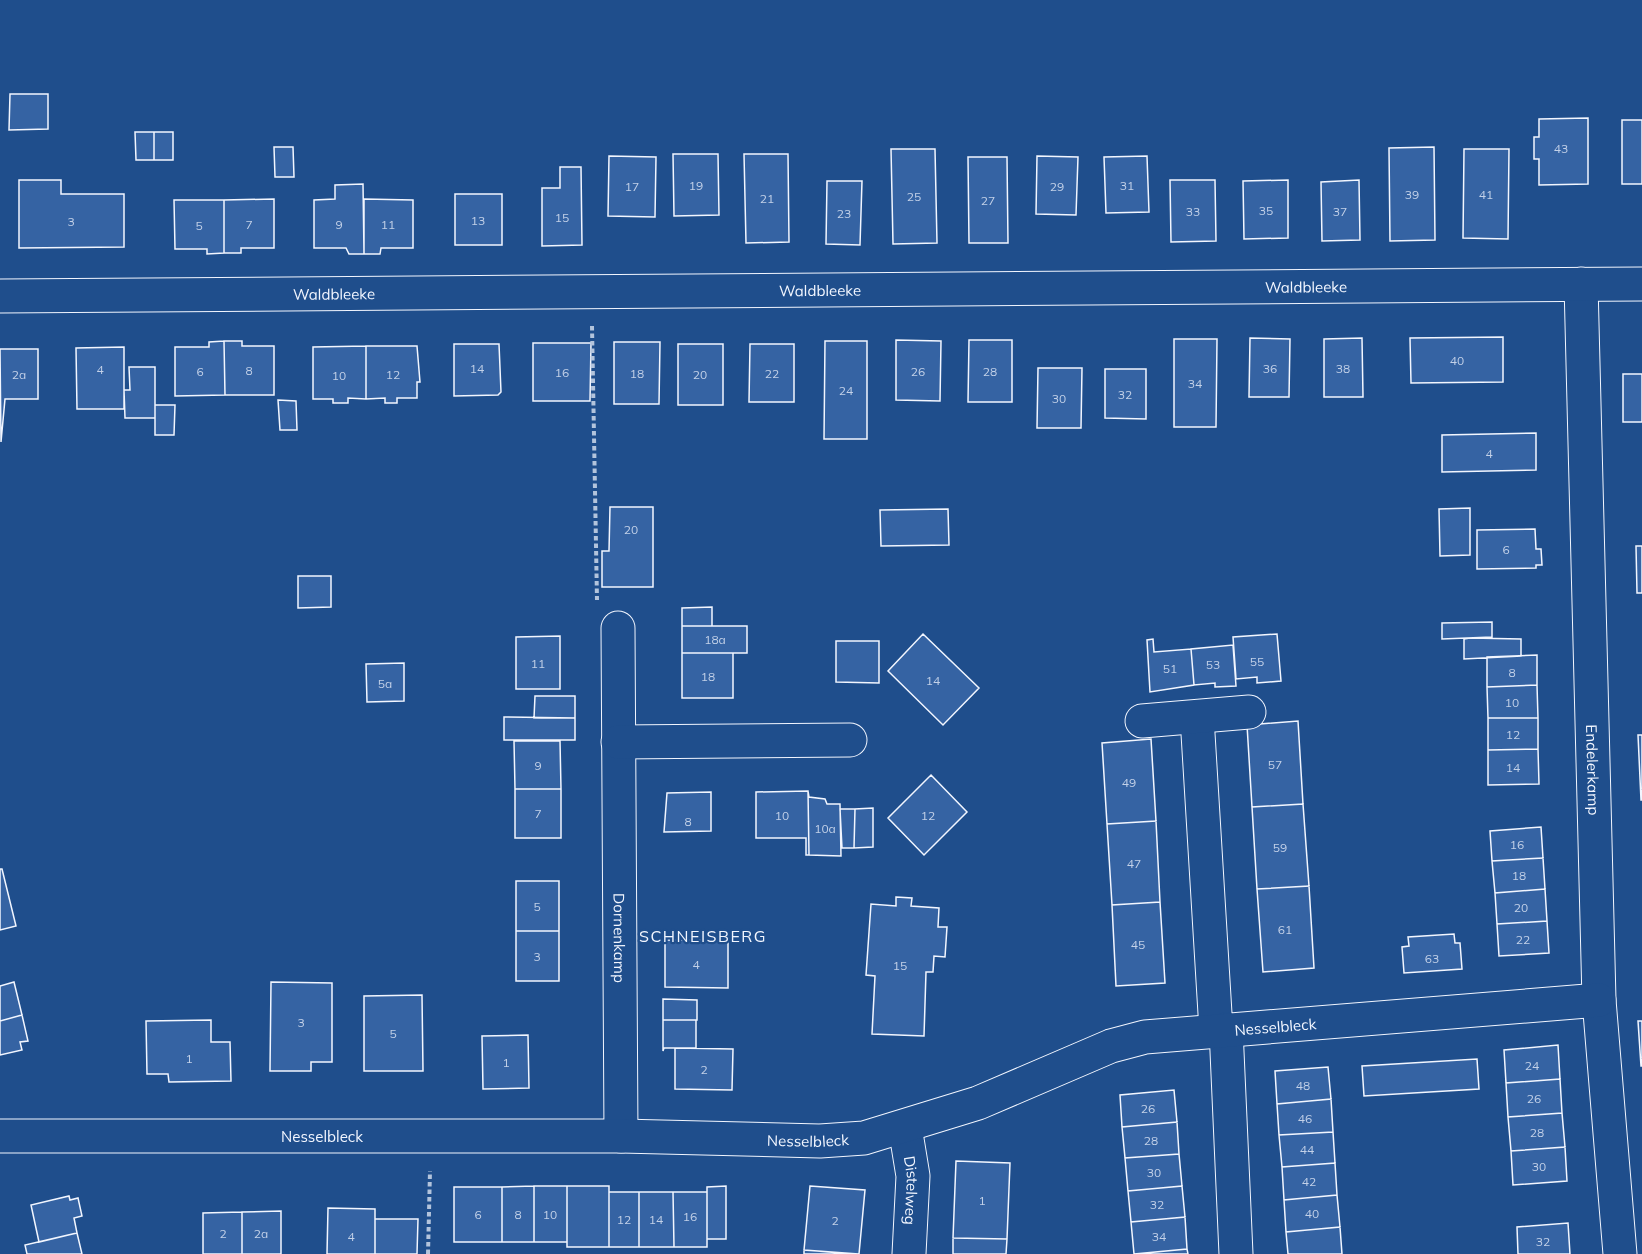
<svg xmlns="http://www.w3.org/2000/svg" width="1642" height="1254" viewBox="0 0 1642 1254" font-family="Mulish,sans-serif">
<rect width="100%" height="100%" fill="#1f4e8c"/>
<!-- building -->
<path fill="#3563a3" stroke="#f2f6ff" stroke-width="1.5" d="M10 94H48V129L9 130Z
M1588 118V184L1539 185V159H1534V137H1539V119Z
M1622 120H1642V184H1622Z
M135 132H154V160H136Z
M154 132H173V160H154Z
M274 147H293L294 177H275Z
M1434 147 1435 240 1390 241 1389 148Z
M891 149H935L937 243 893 244Z
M1464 149H1509L1508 239 1463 238Z
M673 154H718L719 215 674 216Z
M744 154H788L789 242 746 243Z
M609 156 656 157 655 217 608 216Z
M1037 156 1078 157 1076 215 1036 214Z
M1147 156 1149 212 1106 213 1104 157Z
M968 157H1007L1008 243H969Z
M560 167H581L582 245 542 246V188H560Z
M19 180H61V194H124V247L19 248Z
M1170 180H1215L1216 241 1171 242Z
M1288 180V238L1244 239 1243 181Z
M1359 180 1360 240 1322 241 1321 182Z
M827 181H862L860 245 826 244Z
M363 184 364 254H349L346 248H314V200L335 199V185Z
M455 194H502V245H455Z
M274 199V248H241V253H224V200Z
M364 199 413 200V248H381L380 254H364Z
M174 200H224V253L207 254V249H175Z
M1503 337V382L1411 383 1410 338Z
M1250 338 1290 339 1289 397H1249Z
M1362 338 1363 397H1324V339Z
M1174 339H1217L1216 427H1174Z
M896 340 941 341 940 401 896 400Z
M969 340H1012V402H968Z
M224 341 225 395 175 396V347H209V342Z
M224 341H242V346H274V395H225Z
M825 341H867V439H824Z
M614 342H660L659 404H614Z
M533 343H591L590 401H533Z
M454 344H499L501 392 498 395 454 396Z
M678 344H723V405H678Z
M750 344H794V402H749Z
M366 346V399L348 398V403H333V399H313V347Z
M366 346H417L420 382H417V398H397V403H385V398L366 399Z
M124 347V409H77L76 348Z
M0 349H38V399H5L1 442Z
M129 367H155V418H125L124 390H130Z
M1038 368H1082L1081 428H1037Z
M1105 369H1146V419L1105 418Z
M1623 374H1642V422H1623Z
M278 400 296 401 297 430H280Z
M155 405H175L174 435H155Z
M1536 433V470L1442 472V435Z
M610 507H653V587H602V551H609Z
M1470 508V555L1440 556 1439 509Z
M948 509 949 545 881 546 880 510Z
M1535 529 1536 549H1541L1542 565H1536V568L1477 569V530Z
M1636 546H1642V593H1637Z
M298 576H331V607L298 608Z
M712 607V626H682V608Z
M1492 622V637L1442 639V623Z
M682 626H747V653H682Z
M923 634 979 688 943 725 888 671Z
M1277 634 1281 681 1257 683V677L1236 679 1233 637Z
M560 636V689H516V637Z
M1470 638 1521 639V656L1464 659V639Z
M1153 639 1154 652 1191 649 1194 685 1150 692 1147 640Z
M836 641H879V683L836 682Z
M1233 645 1236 686 1215 687V683L1194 685 1191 649Z
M682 653H733V698H682Z
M1537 655V685L1487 687V657Z
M404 663V701L367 702 366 664Z
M1537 685 1538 718H1488L1487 687Z
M535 696H575V718H534Z
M504 717 575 718V740H504Z
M1488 718H1538V749L1488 750Z
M1298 721 1303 804 1252 807 1247 725Z
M1638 735H1642V800H1641Z
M1151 739 1156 821 1107 824 1102 743Z
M514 741H560L561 789H515Z
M1538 749 1539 784 1488 785V750Z
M931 775 967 812 924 855 888 818Z
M515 789H561V838H515Z
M808 791 809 797 825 799 827 804H840L841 856 809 855Z
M808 791 809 855H806V838H756V792Z
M711 792V831L664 832 667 793Z
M1303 804 1309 886 1257 889 1252 807Z
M873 808V847L854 848 855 809Z
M840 809H855L854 848H842Z
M1156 821 1160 902 1112 905 1107 824Z
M1541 827 1543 858 1492 861 1490 831Z
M1543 858 1545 889 1495 893 1492 861Z
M0 869H2L16 926 0 930Z
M516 881H559V931H516Z
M1309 886 1314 968 1263 972 1257 889Z
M1545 889 1547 921 1497 924 1495 893Z
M896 897 912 898 911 906 939 908 938 927H947L945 957 934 956 933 972H926L924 1036 872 1034 875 976 866 975 871 904 896 906Z
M1160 902 1165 983 1116 986 1112 905Z
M1547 921 1549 953 1499 956 1497 924Z
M516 931H559V981H516Z
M1454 934 1455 943H1460L1462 969 1404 973 1402 947 1409 946 1408 937Z
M665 940H728V988L665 987Z
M14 982 22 1015 0 1021V986Z
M271 982 332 983V1062H311V1071H270Z
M422 995 423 1071H364V996Z
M663 999 697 1000V1020H663Z
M22 1015 28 1041 20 1042 22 1050 0 1055V1021Z
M211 1020V1042H230L231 1081 169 1082 168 1074H147L146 1021Z
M663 1020H696V1048H664L663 1051Z
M1638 1021H1642V1066H1641Z
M528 1035 529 1088 483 1089 482 1036Z
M1558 1045 1560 1079 1506 1083 1504 1050Z
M675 1048 733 1049 732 1090 675 1089Z
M1477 1059 1479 1089 1364 1096 1362 1066Z
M1328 1067 1331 1099 1277 1104 1275 1071Z
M1560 1079 1562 1113 1508 1117 1506 1083Z
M1174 1090 1177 1122 1122 1127 1120 1095Z
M1331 1099 1333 1132 1279 1135 1277 1104Z
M1562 1113 1565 1147 1511 1151 1508 1117Z
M1177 1122 1179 1154 1125 1158 1122 1127Z
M1333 1132 1335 1163 1282 1167 1279 1135Z
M1565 1147 1567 1181 1513 1185 1511 1151Z
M1179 1154 1182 1186 1128 1191 1125 1158Z
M956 1161 1010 1163 1007 1239 953 1238Z
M1335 1163 1337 1195 1284 1200 1282 1167Z
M534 1186H567V1242H534Z
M534 1186V1242H502V1187Z
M567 1186H609V1247H567Z
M726 1186V1239H707V1187Z
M810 1186 865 1190 859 1254 804 1250Z
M1182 1186 1185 1217 1131 1222 1128 1191Z
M454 1187H502V1242H454Z
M609 1192H639V1247H609Z
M639 1192H673L674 1247H639Z
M673 1192H707V1247H674Z
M1337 1195 1340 1227 1286 1232 1284 1200Z
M69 1196 70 1200 78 1198 82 1216 74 1218 77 1233 39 1242 31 1205Z
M328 1208 375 1209V1254H327Z
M281 1211V1254H242V1212Z
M242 1212V1254H203V1213Z
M1185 1217 1187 1249 1134 1254 1131 1222Z
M375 1219H418L417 1254H375Z
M1568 1223 1570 1254H1518L1517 1227Z
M1340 1227 1342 1254H1288L1286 1232Z
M77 1233 82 1254H27L25 1245Z
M953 1238 1007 1239 1006 1254H953Z
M1187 1249 1188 1254H1135Z
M804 1250 853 1254H804Z"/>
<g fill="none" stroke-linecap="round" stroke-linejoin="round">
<defs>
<g id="minor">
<path id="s1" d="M1581 284 1599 1000 1620 1254"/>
<path id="s2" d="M0 296 1642 284"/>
<path id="s3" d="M618 628 621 1136"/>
<path d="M1197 717 1216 1030"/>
<path d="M1142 721 1249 712"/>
<path d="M618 742 850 740"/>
<path d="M1226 1029 1236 1254"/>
<path id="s4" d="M905 1127 913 1176 909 1254"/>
<path id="s5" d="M0 1136H621L820 1141 864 1138 978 1103 1111 1046 1145 1037 1599 1000"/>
</g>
</defs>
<!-- minor casing -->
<use href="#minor" stroke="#f2f6ff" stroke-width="35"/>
<!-- path -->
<path stroke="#b3c4dc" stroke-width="4" stroke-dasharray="4.5 3" stroke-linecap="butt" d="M592 326 597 600
M428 1254 430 1171"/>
<!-- minor -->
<use href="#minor" stroke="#1f4e8c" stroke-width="33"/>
</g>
<g text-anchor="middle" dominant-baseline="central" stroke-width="4.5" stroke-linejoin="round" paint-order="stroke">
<!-- number labels -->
<g font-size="12" fill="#c3d1e8">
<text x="1561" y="148">43</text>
<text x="696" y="185">19</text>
<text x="1127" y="185">31</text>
<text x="632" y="186">17</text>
<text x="1057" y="186">29</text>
<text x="1412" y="194">39</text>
<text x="1486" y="194">41</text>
<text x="914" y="196">25</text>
<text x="767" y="198">21</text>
<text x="988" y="200">27</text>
<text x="1266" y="210">35</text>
<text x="1193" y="211">33</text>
<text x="1340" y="211">37</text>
<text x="844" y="213">23</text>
<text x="562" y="217">15</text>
<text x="478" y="220">13</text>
<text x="71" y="221">3</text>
<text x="249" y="224">7</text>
<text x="339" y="224">9</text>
<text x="388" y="224">11</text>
<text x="199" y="225">5</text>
<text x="1457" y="360">40</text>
<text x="477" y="368">14</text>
<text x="1270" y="368">36</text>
<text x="1343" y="368">38</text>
<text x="100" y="369">4</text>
<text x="249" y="370">8</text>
<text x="200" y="371">6</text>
<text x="918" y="371">26</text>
<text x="990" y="371">28</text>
<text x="562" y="372">16</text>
<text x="637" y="373">18</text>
<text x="772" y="373">22</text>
<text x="19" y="374">2a</text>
<text x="393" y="374">12</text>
<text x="700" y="374">20</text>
<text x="339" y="375">10</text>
<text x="1195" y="383">34</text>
<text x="846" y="390">24</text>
<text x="1125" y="394">32</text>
<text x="1059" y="398">30</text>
<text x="1489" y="453">4</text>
<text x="631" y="529">20</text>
<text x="1506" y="549">6</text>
<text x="715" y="639">18a</text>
<text x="1257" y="661">55</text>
<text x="538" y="663">11</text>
<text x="1213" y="664">53</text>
<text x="1170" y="668">51</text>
<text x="1512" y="672">8</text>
<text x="708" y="676">18</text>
<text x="933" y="680">14</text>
<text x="385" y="683">5a</text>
<text x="1512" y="702">10</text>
<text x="1513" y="734">12</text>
<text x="1275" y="764">57</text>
<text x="538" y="765">9</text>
<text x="1513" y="767">14</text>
<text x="1129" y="782">49</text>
<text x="538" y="813">7</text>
<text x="782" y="815">10</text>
<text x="928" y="815">12</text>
<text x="688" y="821">8</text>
<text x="825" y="828">10a</text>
<text x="1517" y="844">16</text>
<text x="1280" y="847">59</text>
<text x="1134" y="863">47</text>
<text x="1519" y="875">18</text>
<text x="537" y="906">5</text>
<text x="1521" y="907">20</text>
<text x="1285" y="929">61</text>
<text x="1523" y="939">22</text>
<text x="1138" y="944">45</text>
<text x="537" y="956">3</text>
<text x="1432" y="958">63</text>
<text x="696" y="964">4</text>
<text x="900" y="965">15</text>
<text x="301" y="1022">3</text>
<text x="393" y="1033">5</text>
<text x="189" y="1058">1</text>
<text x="506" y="1062">1</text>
<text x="1532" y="1065">24</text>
<text x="704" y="1069">2</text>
<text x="1303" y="1085">48</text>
<text x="1534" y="1098">26</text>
<text x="1148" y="1108">26</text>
<text x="1305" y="1118">46</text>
<text x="1537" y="1132">28</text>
<text x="1151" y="1140">28</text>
<text x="1307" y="1149">44</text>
<text x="1539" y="1166">30</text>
<text x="1154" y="1172">30</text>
<text x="1309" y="1181">42</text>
<text x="982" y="1200">1</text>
<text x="1157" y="1204">32</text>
<text x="1312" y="1213">40</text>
<text x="478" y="1214">6</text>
<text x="518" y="1214">8</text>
<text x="550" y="1214">10</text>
<text x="690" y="1216">16</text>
<text x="624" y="1219">12</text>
<text x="656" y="1219">14</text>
<text x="835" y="1220">2</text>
<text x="223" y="1233">2</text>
<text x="261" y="1233">2a</text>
<text x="351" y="1236">4</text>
<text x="1159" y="1236">34</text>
<text x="1543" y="1241">32</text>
</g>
<!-- street labels -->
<g font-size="15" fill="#f2f6ff" stroke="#1f4e8c">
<text stroke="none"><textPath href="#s2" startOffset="1306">Waldbleeke</textPath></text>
<text stroke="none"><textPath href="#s2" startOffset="820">Waldbleeke</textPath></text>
<text stroke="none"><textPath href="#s2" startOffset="334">Waldbleeke</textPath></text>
<text stroke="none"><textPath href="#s1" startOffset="486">Endelerkamp</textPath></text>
<text stroke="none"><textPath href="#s3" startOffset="310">Dornenkamp</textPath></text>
<text stroke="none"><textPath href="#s5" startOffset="1294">Nesselbleck</textPath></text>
<text stroke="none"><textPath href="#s5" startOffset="322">Nesselbleck</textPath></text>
<text stroke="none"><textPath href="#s5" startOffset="808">Nesselbleck</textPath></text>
<text stroke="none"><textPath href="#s4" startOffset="64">Distelweg</textPath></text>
</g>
<!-- neighbourhood labels -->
<g font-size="16" letter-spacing="1.5" fill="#f2f6ff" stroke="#1f4e8c">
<text x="703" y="936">SCHNEISBERG</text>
</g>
</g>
</svg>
